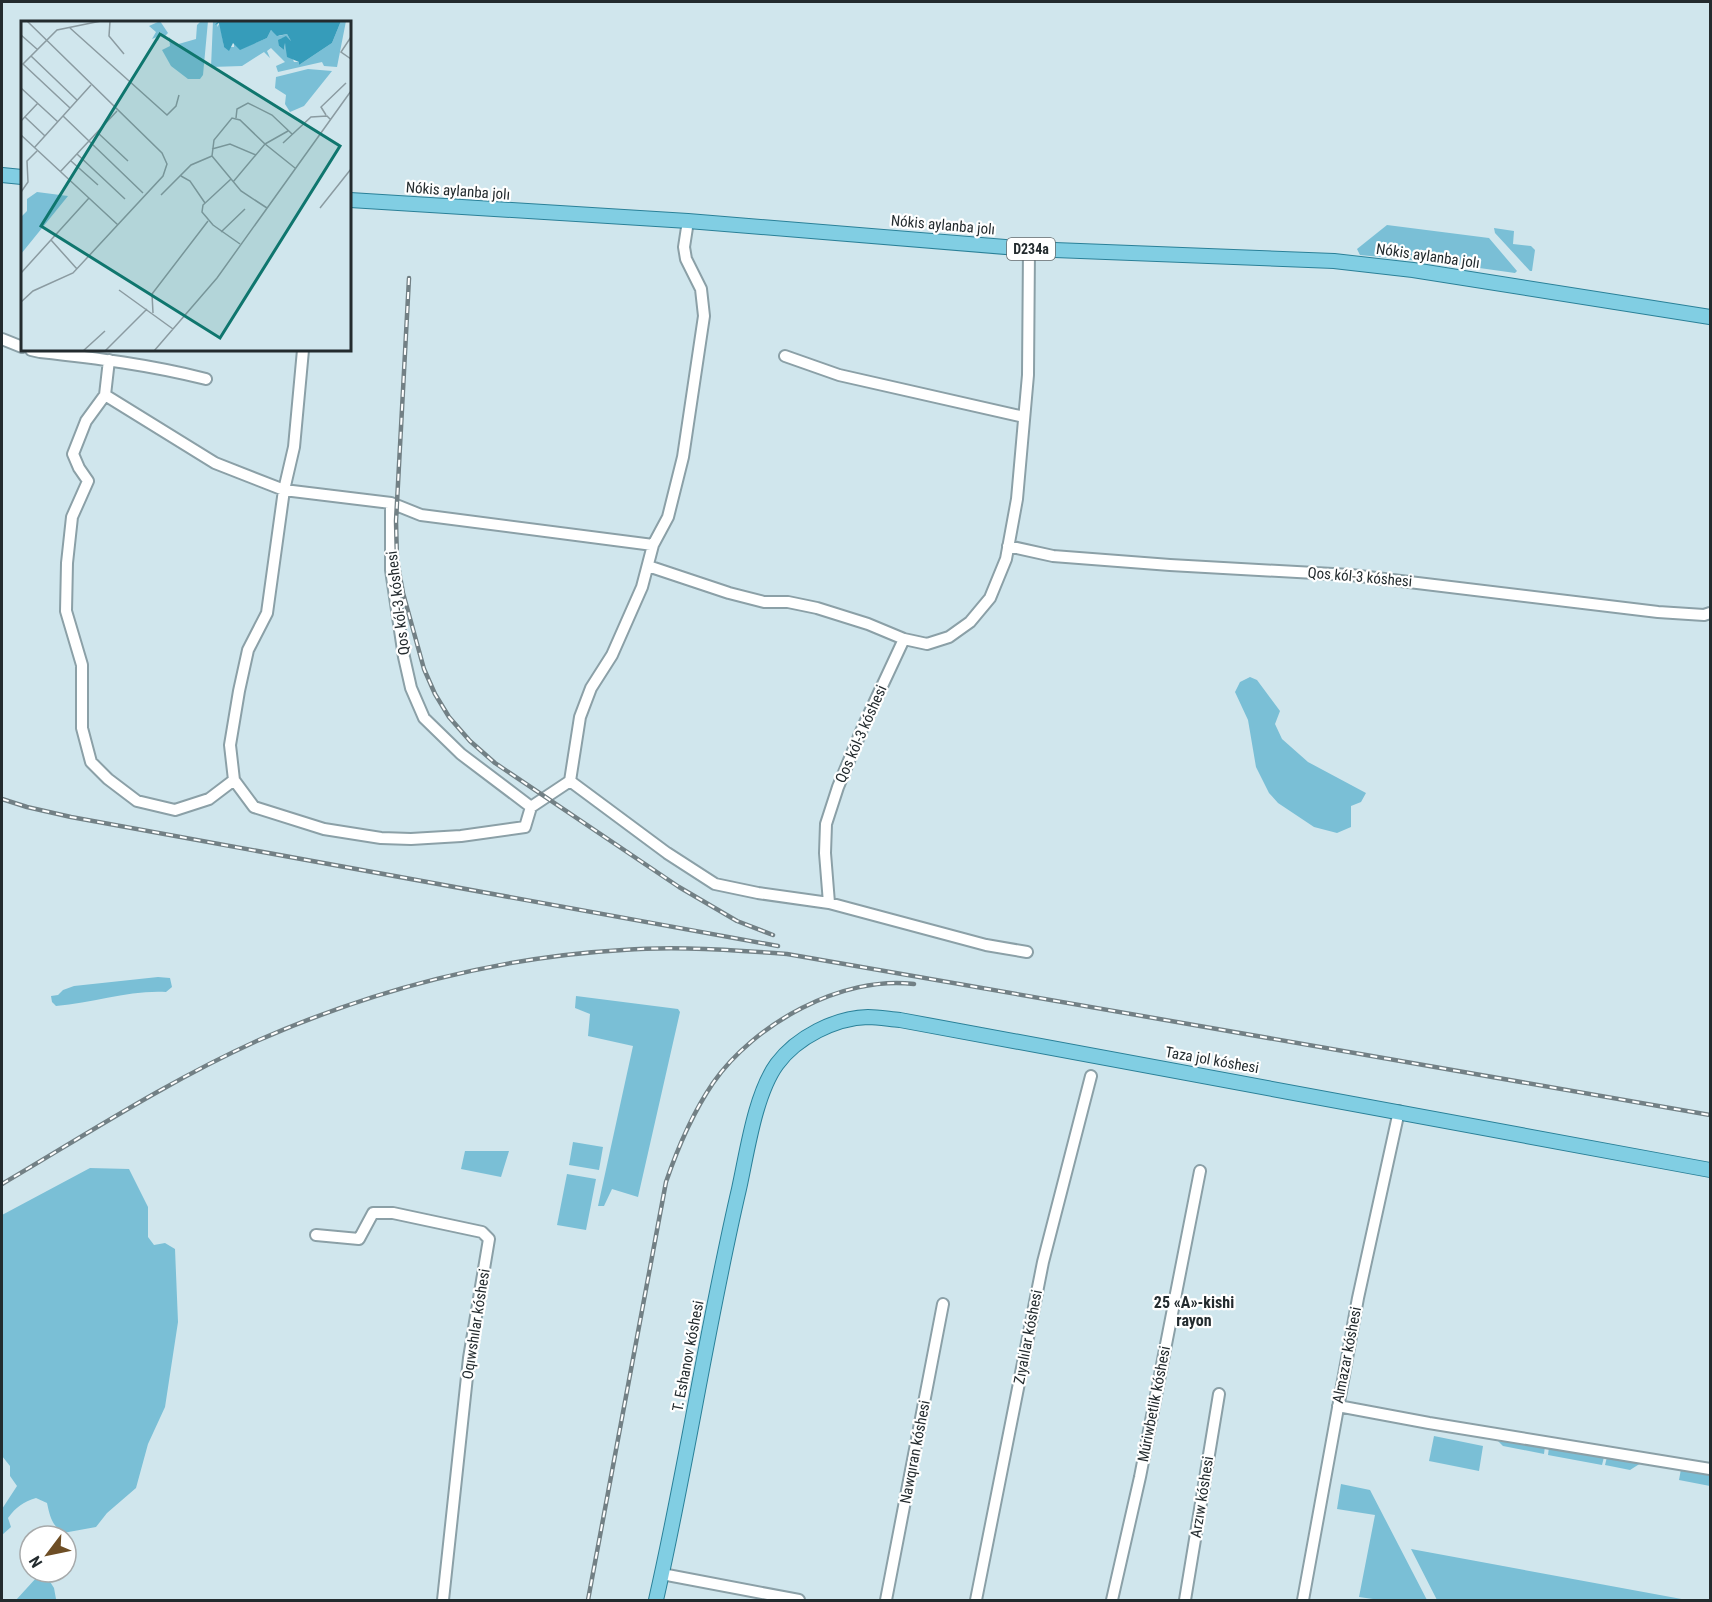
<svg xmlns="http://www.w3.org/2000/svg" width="1712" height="1602" viewBox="0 0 1712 1602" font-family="'Roboto Condensed',sans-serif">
<rect width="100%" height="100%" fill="#d0e6ed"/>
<!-- green -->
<path fill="#7abfd6" d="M1387 225 1489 238 1517 271 1515 273 1451 264 1360 255 1357 249Z
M1494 228 1514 231 1513 244 1531 246 1535 250 1532 271H1530L1495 233Z
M1250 677 1257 680 1280 711 1275 724 1282 739 1308 762 1366 793 1361 802 1351 806V827L1337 833 1314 827 1278 803 1269 793 1256 767 1248 720 1235 692 1240 682Z
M158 977 170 978 172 987 166 992C129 990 94 1003 56 1006L52 1002 51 996 58 995 63 990 74 986Z
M576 996 678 1009 680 1012 638 1197 612 1189 604 1206H598L633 1046 588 1036 590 1014 575 1008Z
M573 1142 603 1147 599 1170 569 1165Z
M465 1151H509L501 1177 461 1169Z
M90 1168 129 1169 148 1207V1237L154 1245 165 1243 175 1249 178 1322 165 1407 148 1444 136 1488 107 1513 96 1527 63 1533C52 1525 50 1517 47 1503L36 1498C23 1502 16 1507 8 1518L11 1527 2 1535V1509L17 1486 10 1476V1466L2 1456V1215Z
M567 1174 596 1179 586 1230 557 1225Z
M1434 1436 1483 1446 1479 1471 1429 1461Z
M1498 1441 1545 1446 1544 1454 1503 1446Z
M1549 1447 1604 1457 1602 1465 1548 1455Z
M1607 1457 1641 1463 1630 1470 1605 1465Z
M1681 1469 1710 1474V1486L1679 1480Z
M1341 1484 1370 1490 1427 1600H1380L1359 1597 1375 1515 1337 1509Z
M1411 1549 1687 1600H1437Z
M37 1577H47L54 1588 56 1599 16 1600Z"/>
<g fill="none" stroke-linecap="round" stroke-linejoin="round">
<defs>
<path id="minor" d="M2 339 22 347
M31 350 40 352C96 358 151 365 206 379
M303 350 294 447 284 490 391 503 421 515 653 545
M785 356 839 375 1024 417
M109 360 105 395 86 421 73 454 79 468 88 481 72 517 67 563 66 611 82 665V728L91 762 108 779 137 801 175 810 209 799 234 780
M105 395 215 463 284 490 267 613 248 650 239 691 230 745 234 780 254 807 324 829 381 838 411 839 461 836 525 827 531 807 570 781
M391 503V570L404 657 411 688 424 718 461 754 531 807
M1008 546 1053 556 1170 565 1351 575 1658 612 1704 615 1710 613
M648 566 729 593 764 602H788L817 608 868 624 904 639 927 644 949 637 970 622 990 598 1006 559 1017 499 1028 375 1029 249
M570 781 580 717 591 688 612 655 642 587 653 545 668 517 683 457 704 316 701 289 686 259 684 247 688 221
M570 781 667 853 715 884 758 893 829 903 986 945 1027 952
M829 903 825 853 826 824 838 787 863 727 904 639
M316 1235 359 1239 373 1213H393L482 1232 489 1239 469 1358 443 1600
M1338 1406 1429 1423 1710 1469
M662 1574 799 1600
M886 1600 943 1304
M976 1600 1043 1262 1091 1076
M1112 1600 1140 1477 1200 1171
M1185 1600 1219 1394
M1303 1600 1358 1298 1399 1111"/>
<path id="major" d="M2 175 22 177
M350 200 688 221 1029 249 1334 261 1413 270 1710 317
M656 1600C687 1464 707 1326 739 1189 747 1153 755 1094 777 1064 797 1037 835 1018 868 1017 878 1017 889 1019 900 1020L1710 1170"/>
</defs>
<!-- minor casing -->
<use href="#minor" stroke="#8ba0a7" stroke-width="14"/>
<!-- major casing -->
<use href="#major" stroke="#2a8098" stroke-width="16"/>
<!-- minor -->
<use href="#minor" stroke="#fff" stroke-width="10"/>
<!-- major -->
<use href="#major" stroke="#81cee3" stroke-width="14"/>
<defs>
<path id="rail" d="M409 278 396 521 397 560 403 593 424 669 435 694 449 717 470 741 495 763 679 887 737 921 773 935
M2 799 27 807 71 817 778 946
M2 1184C85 1135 170 1080 259 1040 373 990 498 957 623 950 677 946 733 950 787 954L1710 1115
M588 1600 666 1182C678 1147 692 1114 713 1083 754 1024 842 975 914 984"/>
</defs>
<!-- rail casing -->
<use href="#rail" stroke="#728085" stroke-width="4.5"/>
<!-- rail -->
<use href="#rail" stroke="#fff" stroke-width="2" stroke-dasharray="7" stroke-linecap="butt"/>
</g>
<g text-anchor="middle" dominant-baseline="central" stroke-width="4.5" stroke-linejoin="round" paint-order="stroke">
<!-- shield labels -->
<rect fill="#fff" stroke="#656b6d" stroke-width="1.5" x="1007" y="238" width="48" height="22" rx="4.5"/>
<g font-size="14" font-weight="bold" fill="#232b2e">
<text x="1031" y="249">D234a</text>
</g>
<!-- street labels -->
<g font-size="15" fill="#232b2e" stroke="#fff">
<text transform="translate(458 191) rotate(4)">Nókis aylanba jolı</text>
<text transform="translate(943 225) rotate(5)">Nókis aylanba jolı</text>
<text transform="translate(1428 256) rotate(8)">Nókis aylanba jolı</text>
<text transform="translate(1360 577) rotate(5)">Qos kól-3 kóshesi</text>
<text transform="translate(398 603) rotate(-97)">Qos kól-3 kóshesi</text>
<text transform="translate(861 734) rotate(-66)">Qos kól-3 kóshesi</text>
<text transform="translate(1212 1060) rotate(10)">Taza jol kóshesi</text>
<text transform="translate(476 1324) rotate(-81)">Oqıwshılar kóshesi</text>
<text transform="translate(1028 1337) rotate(-79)">Zıyalılar kóshesi</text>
<text transform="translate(1347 1355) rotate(-79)">Almazar kóshesi</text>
<text transform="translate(688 1356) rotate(-79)">T. Eshanov kóshesi</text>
<text transform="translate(1154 1404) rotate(-79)">Múriwbetlik kóshesi</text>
<text transform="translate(915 1452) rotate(-79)">Nawqıran kóshesi</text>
<text transform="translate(1202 1497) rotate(-81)">Arzıw kóshesi</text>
</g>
<!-- neighbourhood labels -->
<g font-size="16" font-weight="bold" fill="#232b2e" stroke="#fff">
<text x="1194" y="1302">25 «A»-kishi<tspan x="1194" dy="18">rayon</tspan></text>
</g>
</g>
<!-- overview -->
<g transform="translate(21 21)">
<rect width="330" height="330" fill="#d0e6ed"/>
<path d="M139 0 147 12 144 15 139 11 137 20 136 16 131 18 135 11 128 5ZM180 0H187L182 54 179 58H167L150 45 141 29 149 25 148 16 154 24 175 18 176 4ZM192 0H197L196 6 199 2 203 26H213V21L222 27 246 17 250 9 258 15 266 13 270 20 265 16 259 18 258 25 263 29 265 21V29L266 25 273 41H278V44L311 22 320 0H325L316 46 303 45 301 41 257 51 255 45 264 41 250 27 246 30 249 37 243 31 221 45 190 46ZM287 48 311 50 283 85 269 91 264 83 265 74 254 67 255 56ZM16 171 47 175 0 233V196L6 190V178Z" fill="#7abfd6"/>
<path d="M197 0H320L311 22 278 44V41L266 36 264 22 263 29 258 25 257 19 265 15 270 20 266 13 256 15 250 9 246 17 219 29 212 22 208 30 203 26 198 2 194 4Z" fill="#369cba"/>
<path fill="none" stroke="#8b9ba1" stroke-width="1.5" d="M89 0 88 15 103 33M49 7 146 94 155 85 158 74M0 14 17 29M330 16 320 31 330 38M10 35 56 79M0 67 37 101M49 87 2 43 36 9 80 0M305 94 300 86 325 62M42 95 122 172M4 96 24 115M215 97 216 88 227 82 251 94 271 113M0 100 17 82M76 111 107 140M0 114 97 204M262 122 290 96 306 95 309 98M13 127 70 64M191 128 209 123 235 134M56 133 104 178M191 135 193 119 211 97 219 99 244 123 267 110M191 135 220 170 246 187M50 140 77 164M39 151 96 90M160 155 169 160 184 182M210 158 182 184 181 191 192 204 219 223M212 161 244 123 274 147M0 171 7 161 6 140 16 130M140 174 170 144 191 135M299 187 330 148M200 211 224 188M30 219 56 248M0 252 68 177M98 269 152 308M0 281 12 270 52 252 142 155 146 143 141 132 6 0M132 292 131 273 187 200M62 330 84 310M84 330 126 288M133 330 196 257 330 70"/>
<path fill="#0f766e" fill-opacity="0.15" stroke="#0f766e" stroke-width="3" d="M139 13 319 125 199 317 20 205Z"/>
<rect width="330" height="330" fill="none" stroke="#232b2e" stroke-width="3"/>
</g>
<!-- border -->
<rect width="1712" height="1602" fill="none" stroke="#232b2e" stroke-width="6"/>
<!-- north arrow -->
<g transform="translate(48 1554) rotate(238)"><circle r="28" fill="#ffffff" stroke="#a7aaab" stroke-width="1.5"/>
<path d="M0-4.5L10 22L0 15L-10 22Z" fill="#6e4e25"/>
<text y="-9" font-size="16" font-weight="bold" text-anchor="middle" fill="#232b2e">N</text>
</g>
</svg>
